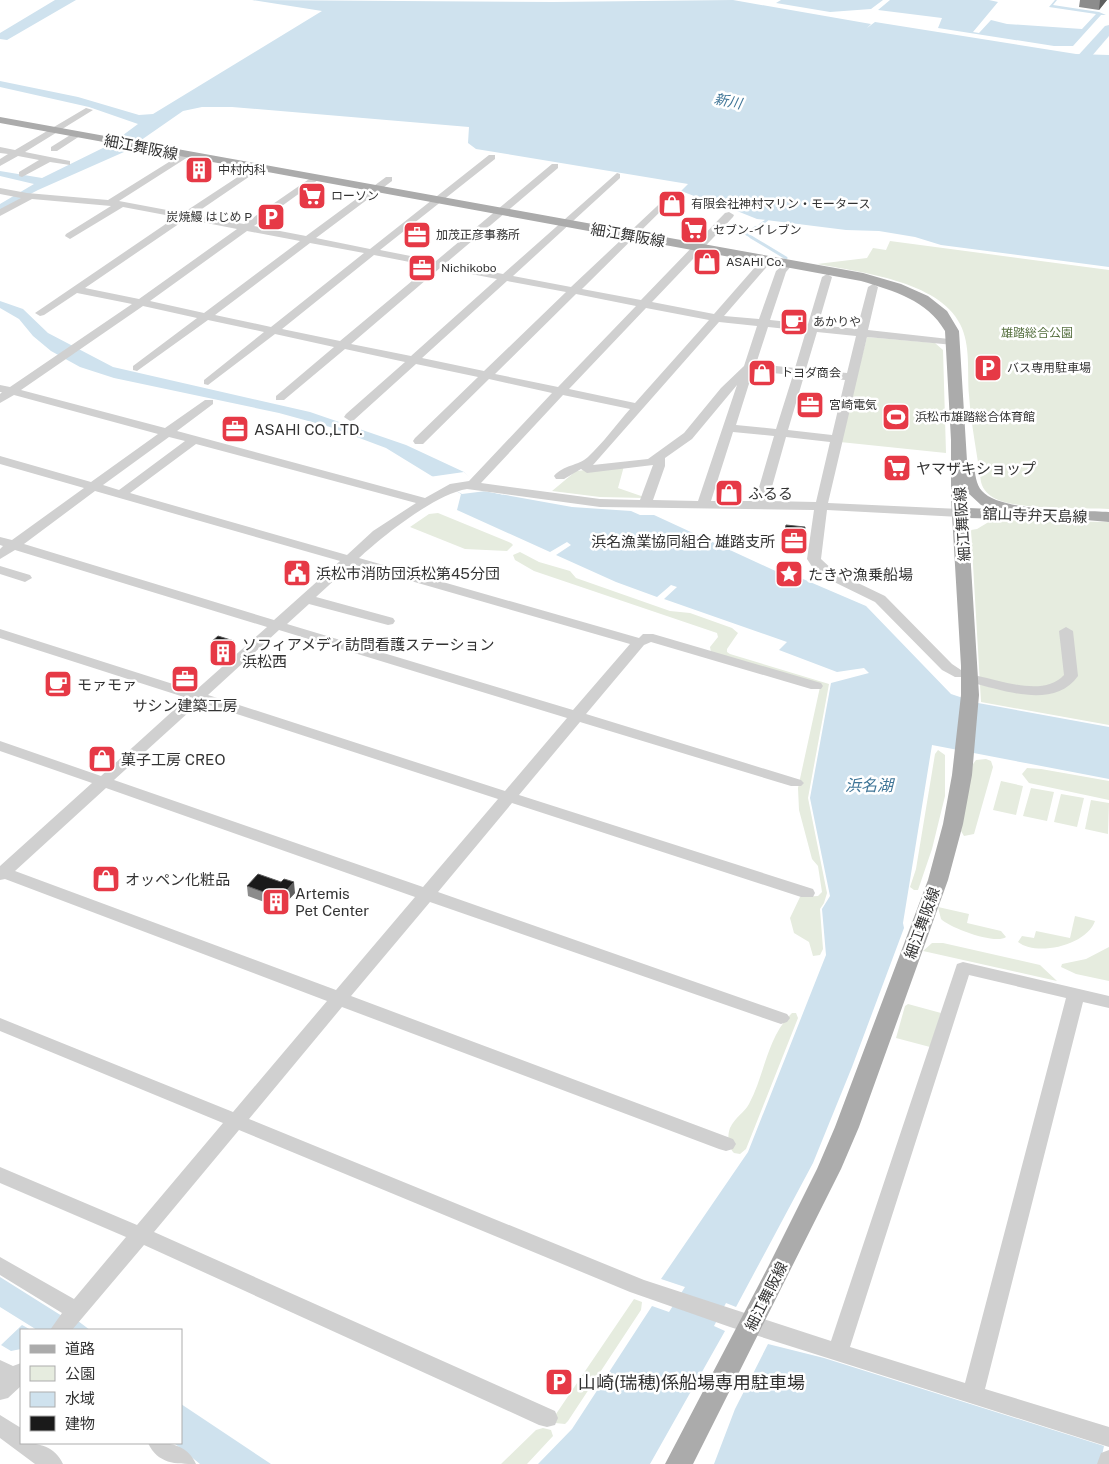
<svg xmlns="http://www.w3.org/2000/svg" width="1109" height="1464" viewBox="0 0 1109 1464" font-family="'Public Sans','Noto Sans JP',sans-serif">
<rect width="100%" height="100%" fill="#fff"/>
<!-- green -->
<path fill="#e6ecdf" d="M890 241 1109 270V509C1081 508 1019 510 996 499 988 495 983 490 981 482 977 453 971 424 969 395 967 372 971 345 960 324 939 281 859 272 817 264L867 258 873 248 886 250Z
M867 337 935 343 943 350 946 453 840 442Z
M624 466 618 488 644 497V498L600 497 552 491 576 471Z
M438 513 511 543 513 545 507 551 465 549 410 527 429 514Z
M992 520 1109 522V725L981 702 971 530 977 529Z
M520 552 539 562 570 571 576 578 670 611 690 613 732 628 738 633 727 649V652L730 654 829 684 808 798 827 893 824 903 820 909 823 949 820 955 813 956 809 942 794 933 790 918 800 897 818 896 822 892 818 866 812 859 799 810 798 788 820 687 711 652 710 647 718 637 717 633 534 571 515 560 513 555Z
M938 750 945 755V796L932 849 918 890H914L910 887 916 869 935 754Z
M986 759 991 761 993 767 974 834 964 836 961 831 973 764 976 760Z
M1027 768 1041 769 1109 781V800L1029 783 1022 774Z
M1001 781 1023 786 1016 815 993 810Z
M1031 788 1054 792 1047 821 1023 816Z
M1061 794 1084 798 1077 827 1054 822Z
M1091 800 1109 803 1108 834 1085 829Z
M938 907 969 914 967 923 1001 931 1006 937C996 945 950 928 941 919Z
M1075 916 1095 921C1087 945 1037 957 1018 942L1022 936 1034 938 1036 931 1070 938Z
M932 943H943L1040 965 1057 981 923 951Z
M1109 947V981L1076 974 1061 967 1062 964 1086 959Z
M908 1004 941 1013 930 1047 896 1038 905 1006Z
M792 1013H796L798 1018 746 1149 740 1154 734 1153C728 1147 727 1136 730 1128 735 1117 744 1113 749 1104 765 1074 767 1037 792 1013Z
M634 1299 642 1302 641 1310 568 1421 565 1424 555 1423 556 1414Z
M543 1428 551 1430 553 1436 527 1464H501L536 1430Z"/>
<!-- water -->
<path fill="#cfe2ee" d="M55 0H76L7 40 0 39V33Z
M252 0 553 2 733 0 871 24 867 28 875 22 1076 54 1109 55V267L941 245 915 237 879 231 846 230 757 219 727 207 718 197 710 202 681 191 688 184 476 149 468 143 469 127 232 107H202L183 111 124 152 38 190 0 210V204L34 184 0 176V171L42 178 111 144 138 124 89 107 0 87V81L78 97 139 115 153 114 322 11Z
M781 0H883L871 9 830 12 776 3Z
M890 0H989L998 2 973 32 979 33 991 20 1007 24 1082 29 1096 14 1049 7 1055 0H1057L1053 5 1099 12 1106 15H1101L1073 46H1054L938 28 942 18 878 10Z
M0 301 23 309 48 333 113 367 310 412 406 445 464 472 483 491 572 507 631 511 640 515H654L782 574 796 576 866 606 951 694 978 703 1109 727V779L932 745 903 923 904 928 852 1067 813 1163 736 1307 726 1303 714 1326 725 1331 650 1464H538L572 1429 652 1306 669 1312 685 1287 661 1279 748 1152 826 955 822 909 830 896 810 798 831 683 869 673 864 668 837 672 779 650 787 642 664 599 677 587 671 585 657 597 616 582 556 555 571 545 567 542 550 552 457 510 461 494 386 448 330 427 279 413 114 378 80 367 51 351 33 336 19 319 0 308Z
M0 1277 62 1316 78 1321 90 1330H37L0 1307Z
M22 1325 31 1330H21V1349L11 1351 1 1345Z
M768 1344 824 1358 1104 1446 1100 1464H714L735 1409Z
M181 1404 271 1464H200L174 1443H181Z"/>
<!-- pier -->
<path fill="#fff" d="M464 472 484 489 497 491 504 495 486 491 462 494 429 477Z"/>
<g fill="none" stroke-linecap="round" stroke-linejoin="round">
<!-- stream-far1 -->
<path stroke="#cfe2ee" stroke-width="2.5" d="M760 225 767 220
M753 238 746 234 756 227"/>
<!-- stream -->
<path stroke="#cfe2ee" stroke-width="3" d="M751 237 786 258"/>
<!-- river -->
<path fill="#cfe2ee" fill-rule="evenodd" d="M1109 25V36L1073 78H1063L1062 75 1063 72 1105 26Z"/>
<!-- minor -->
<path fill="#d0d0d0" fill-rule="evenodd" d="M86 108 93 110 25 152 70 161V165L50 162 22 177 19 176V172L39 160 18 156 0 166V159L8 154 0 153V147L15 150Z
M75 132 83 134 57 151H51V147Z
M185 152 190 155 188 157 119 201 183 213 256 165 261 168 259 170 193 215 244 224 315 175 318 176V180L254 226 306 236 386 177H392V181L316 238 370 249 489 155H495V159L380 250 436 261 552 164H558V168L446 263 503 274 617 173 620 174V178L513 276 571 287 672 192 675 193V197L582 289 641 300 725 213 729 212 734 215 733 217 652 302 714 314 763 258 767 257 772 260 771 262 724 316 759 319 776 271 788 261 793 264 786 272 770 320 808 324 822 277 827 274 832 277 818 325 857 329 868 287 873 284 878 287 868 330 958 340V344L954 345 867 337 828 503 960 509 966 513 960 517 827 510 821 559 835 572 885 596 952 664 967 674 965 677H955L942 670 875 602 826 578 813 568 807 559 814 510 600 507 467 489C435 494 383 536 359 558L639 638 643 634H653L821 683 823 686 821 689H811L651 642 644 645 586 714 801 780 804 783 801 786H791L580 722 519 795 813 889 815 893 813 897H801L512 803 438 892 787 1014 790 1018 787 1022 781 1024 775 1022 430 902 351 996 733 1139 736 1144 733 1149 726 1151 719 1149 342 1007 249 1119 644 1280 831 1341 957 964 963 962 1109 996V1008L1083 1002 985 1389 1109 1427V1447L730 1327 630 1292 239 1130 154 1232 555 1411 558 1418 555 1425 547 1427 539 1425 144 1245 72 1330H50L62 1313 0 1275V1257L74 1299 126 1237 0 1183V1167L137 1225 223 1123 0 1031V1018L233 1112 327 1001 5 879 0 880V866L92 783 0 751V741L101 776 187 698 0 638V629L195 691 267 627 15 550 0 559V549L3 546 0 545V537L12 540 84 488 0 464V456L91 482 158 434 14 395 0 403V394L2 392H0V385L10 387 132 304 77 293 44 315 40 316 35 313 176 217 123 207 70 239 65 236 66 234 111 206 32 199 0 216V209L21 198 0 194V188L27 193 108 200ZM186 219 237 229 139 299 85 288ZM247 231 300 241 204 313 150 301ZM310 243 364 253 271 327 215 315ZM374 255 430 266 340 341 282 329ZM440 268 497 279 411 356 351 344ZM507 281 566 292 484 371 422 358ZM576 294 636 306 558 387 495 374ZM143 306 197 318 133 366V370L137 371 208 320 264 332 204 380V384L208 385 275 334 334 347 276 396V400H284L345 349 405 362 346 414 344 417 350 421 354 420 416 364 478 377 415 438 413 441 415 444H423L489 379 552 393 469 481 450 484 425 498 177 431 213 404V400H205L165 428 21 390ZM646 308 709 320 635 403 569 389ZM719 322 757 326 744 366 721 388 684 433 648 459 593 465ZM768 327 806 331 795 368 756 364ZM817 332 856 336 847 373 806 369ZM753 371 793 375 776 429 736 425ZM804 376 845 380 832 435 788 430ZM737 385 698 501 653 500 665 466V458L692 439ZM563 395 630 409C616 425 603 443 588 457 578 466 563 465 554 476L556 479H564L581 469 587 473 653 465 640 500 600 499 481 483ZM733 432 774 436 755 501H711ZM169 437 185 441 119 490 103 485ZM786 437 830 442 816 502 768 501ZM196 444 416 503 373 531 347 555 130 493ZM95 491 340 561 274 620 24 544ZM352 564 630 644 573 710 287 624 309 604 388 625 393 624 395 621 393 618 316 597ZM279 630 567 718 505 791 208 695ZM200 702 498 799 423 887 114 780ZM106 788 415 897 336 990 15 871ZM969 975 1066 998 965 1383 850 1347Z
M0 566 30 575 32 578 25 582 0 574Z
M1066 627 1073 631 1078 676C1055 709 1005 691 973 683L971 680 978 676C1003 681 1044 697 1064 675L1059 631Z
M0 1360 13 1366 21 1363V1386L8 1398 0 1400Z
M0 1415 21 1428V1443C39 1443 55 1446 63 1464H35L0 1438Z
M148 1443C168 1442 187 1444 196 1464 175 1464 158 1464 148 1443Z
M1109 1450V1464H1097L1101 1453Z"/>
<!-- major -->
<path fill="#ababab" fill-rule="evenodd" d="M0 117 863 273 901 284 928 296 947 311 959 331 967 461 974 465C975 473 976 485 982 491 1000 512 1081 510 1109 512V522L1015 514 1007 519 968 518 979 695 972 775 963 824 948 880 859 1127 841 1169 693 1464H665L768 1267 817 1169 835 1127 928 880 943 824 952 775 961 695V666L951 498V440L945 331C927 300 894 291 861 281L0 123ZM967 492 981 505 993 509 968 508Z"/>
</g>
<!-- wall -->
<path fill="#8c8c8c" d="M1080 0H1107L1099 10 1079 7Z
M805 527 803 546 784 545V535Z
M234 641 236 650 227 658 211 653 210 643Z
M247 886 295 893 281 908 248 896Z"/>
<!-- shaded-wall -->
<path fill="#5f5f5f" d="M1100 0H1107L1099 10Z
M234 641 236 650 227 658 226 649Z
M294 882 295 893 281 908 280 898Z"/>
<!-- building -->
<path fill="#1a1a1a" stroke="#5f5f5f" d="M786 525 805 527 804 537 784 535Z
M218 636 234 641 226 649 210 643Z
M258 874 281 882 284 879 294 882 280 898 247 886Z"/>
<!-- icons -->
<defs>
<symbol id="building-square" viewBox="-11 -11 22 22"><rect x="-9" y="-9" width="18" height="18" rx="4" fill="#e63946" stroke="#fff"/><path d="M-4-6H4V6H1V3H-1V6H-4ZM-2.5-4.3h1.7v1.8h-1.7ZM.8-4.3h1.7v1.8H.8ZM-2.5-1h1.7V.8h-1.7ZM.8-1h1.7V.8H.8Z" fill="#fff"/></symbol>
<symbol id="supermarket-square" viewBox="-11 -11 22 22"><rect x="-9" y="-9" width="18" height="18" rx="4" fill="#e63946" stroke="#fff"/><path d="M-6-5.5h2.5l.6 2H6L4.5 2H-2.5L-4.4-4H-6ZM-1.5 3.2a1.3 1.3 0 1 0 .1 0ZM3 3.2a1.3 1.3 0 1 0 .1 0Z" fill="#fff"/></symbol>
<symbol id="shop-square" viewBox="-11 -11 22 22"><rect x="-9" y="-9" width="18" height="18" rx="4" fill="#e63946" stroke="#fff"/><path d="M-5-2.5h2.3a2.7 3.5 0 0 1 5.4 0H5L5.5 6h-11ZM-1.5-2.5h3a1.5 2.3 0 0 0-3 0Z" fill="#fff"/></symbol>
<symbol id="parking-square" viewBox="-11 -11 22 22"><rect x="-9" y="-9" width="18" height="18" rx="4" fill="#e63946" stroke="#fff"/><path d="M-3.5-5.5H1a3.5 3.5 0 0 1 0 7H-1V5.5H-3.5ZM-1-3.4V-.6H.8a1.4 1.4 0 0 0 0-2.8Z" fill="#fff"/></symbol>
<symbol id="office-square" viewBox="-11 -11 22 22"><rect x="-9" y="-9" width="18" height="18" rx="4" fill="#e63946" stroke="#fff"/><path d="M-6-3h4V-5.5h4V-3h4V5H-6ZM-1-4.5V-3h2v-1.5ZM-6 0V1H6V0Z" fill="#fff"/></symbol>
<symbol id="cafe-square" viewBox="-11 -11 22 22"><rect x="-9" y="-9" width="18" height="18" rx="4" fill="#e63946" stroke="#fff"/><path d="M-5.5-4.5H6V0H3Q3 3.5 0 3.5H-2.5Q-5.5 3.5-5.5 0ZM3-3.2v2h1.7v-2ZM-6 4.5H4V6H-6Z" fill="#fff"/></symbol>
<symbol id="stadium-square" viewBox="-11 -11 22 22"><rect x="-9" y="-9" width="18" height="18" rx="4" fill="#e63946" stroke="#fff"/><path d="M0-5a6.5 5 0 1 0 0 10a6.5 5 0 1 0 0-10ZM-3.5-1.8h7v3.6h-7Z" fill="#fff"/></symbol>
<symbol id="civic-square" viewBox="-11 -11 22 22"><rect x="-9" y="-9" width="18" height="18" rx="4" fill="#e63946" stroke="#fff"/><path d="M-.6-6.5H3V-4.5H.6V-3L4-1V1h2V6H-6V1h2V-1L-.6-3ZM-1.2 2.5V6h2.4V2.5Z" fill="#fff"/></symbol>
<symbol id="sight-square" viewBox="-11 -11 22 22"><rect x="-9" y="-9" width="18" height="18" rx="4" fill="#e63946" stroke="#fff"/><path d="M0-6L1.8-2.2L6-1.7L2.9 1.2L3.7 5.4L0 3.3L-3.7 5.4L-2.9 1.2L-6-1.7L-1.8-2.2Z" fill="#fff"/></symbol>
</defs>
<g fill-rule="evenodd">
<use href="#building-square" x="183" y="154" width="32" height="32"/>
<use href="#supermarket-square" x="296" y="180" width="32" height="32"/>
<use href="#shop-square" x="656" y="188" width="32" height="32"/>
<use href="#parking-square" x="255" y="201" width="32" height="32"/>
<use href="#supermarket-square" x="678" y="214" width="32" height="32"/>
<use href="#office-square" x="401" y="219" width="32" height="32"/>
<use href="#shop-square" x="691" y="246" width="32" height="32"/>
<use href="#office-square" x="406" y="252" width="32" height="32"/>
<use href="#cafe-square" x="778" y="306" width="32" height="32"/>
<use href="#parking-square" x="972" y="352" width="32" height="32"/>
<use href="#shop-square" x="746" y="357" width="32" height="32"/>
<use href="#office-square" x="794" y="389" width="32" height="32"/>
<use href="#stadium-square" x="880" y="401" width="32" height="32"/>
<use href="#office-square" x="219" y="413" width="32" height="32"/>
<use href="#supermarket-square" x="881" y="452" width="32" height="32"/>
<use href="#shop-square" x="713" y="477" width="32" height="32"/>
<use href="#office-square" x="778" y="525" width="32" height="32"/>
<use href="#civic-square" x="281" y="557" width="32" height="32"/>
<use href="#sight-square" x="773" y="558" width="32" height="32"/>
<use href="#building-square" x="207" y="637" width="32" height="32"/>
<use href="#office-square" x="169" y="663" width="32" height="32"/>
<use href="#cafe-square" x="42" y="668" width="32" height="32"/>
<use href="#shop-square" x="86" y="743" width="32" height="32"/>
<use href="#shop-square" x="90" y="863" width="32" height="32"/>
<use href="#building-square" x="260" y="886" width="32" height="32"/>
<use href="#parking-square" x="543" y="1366" width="32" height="32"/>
</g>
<g text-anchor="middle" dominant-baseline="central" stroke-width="5" stroke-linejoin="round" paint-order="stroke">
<!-- far-poi labels -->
<g font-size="12" fill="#333" stroke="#fff" text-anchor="start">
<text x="218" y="170">中村内科</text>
<text x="331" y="196">ローソン</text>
<text x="691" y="204">有限会社神村マリン・モータース</text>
<text x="252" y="217" text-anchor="end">炭焼鰻 はじめ P</text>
<text x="713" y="230">セブン-イレブン</text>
<text x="436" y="235">加茂正彦事務所</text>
<text x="726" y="262">ASAHI Co.</text>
<text x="441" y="268">Nichikobo</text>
<text x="813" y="322">あかりや</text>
<text x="1007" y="368">バス専用駐車場</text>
<text x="781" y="373">トヨダ商会</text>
<text x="829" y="405">宮崎電気</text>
<text x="915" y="417">浜松市雄踏総合体育館</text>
</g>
<!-- far-park labels -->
<g font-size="12" fill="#56703f" stroke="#fff">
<text x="1037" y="333">雄踏総合公園</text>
</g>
<!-- far-water labels -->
<g font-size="14" font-style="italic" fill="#3f7597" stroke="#fff">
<text transform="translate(728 101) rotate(11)">新川</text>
</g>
<!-- street labels -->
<g font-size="15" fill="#333" stroke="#fff">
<text transform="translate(141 147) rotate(11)">細江舞阪線</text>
<text transform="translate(628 235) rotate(10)">細江舞阪線</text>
<text transform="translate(1035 515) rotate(2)">舘山寺弁天島線</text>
<text transform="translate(962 524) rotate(-94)">細江舞阪線</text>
<text transform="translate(922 923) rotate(-70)">細江舞阪線</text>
<text transform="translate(766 1296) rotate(-63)">細江舞阪線</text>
</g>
<!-- poi labels -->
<g font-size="15" fill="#333" stroke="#fff" text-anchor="start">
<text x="254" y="429">ASAHI CO.,LTD.</text>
<text x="916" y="468">ヤマザキショップ</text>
<text x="748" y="493">ふるる</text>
<text x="775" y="541" text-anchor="end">浜名漁業協同組合 雄踏支所</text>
<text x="316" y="573">浜松市消防団浜松第45分団</text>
<text x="808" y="574">たきや漁乗船場</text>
<text x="242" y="644">ソフィアメディ訪問看護ステーション<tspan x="242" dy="17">浜松西</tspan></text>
<text x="77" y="684">モァモァ</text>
<text x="185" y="705" text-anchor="middle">サシン建築工房</text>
<text x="121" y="759">菓子工房 CREO</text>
<text x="125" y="879">オッペン化粧品</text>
<text x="295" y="893">Artemis<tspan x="295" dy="17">Pet Center</tspan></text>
</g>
<!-- water labels -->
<g font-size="16" font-style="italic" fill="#3f7597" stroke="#fff">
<text x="869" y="785">浜名湖</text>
</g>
<!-- near-poi labels -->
<g font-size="18" fill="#333" stroke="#fff" text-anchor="start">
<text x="578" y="1382">山崎(瑞穂)係船場専用駐車場</text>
</g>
</g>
<!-- legend -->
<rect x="20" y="1329" width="162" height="115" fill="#ffffff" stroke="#adadad"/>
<rect x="30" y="1345" width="25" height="8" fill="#ababab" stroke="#adadad"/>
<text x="65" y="1354" font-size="15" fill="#333333">道路</text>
<rect x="30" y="1366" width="25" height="15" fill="#e6ecdf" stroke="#adadad"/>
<text x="65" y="1379" font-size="15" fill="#333333">公園</text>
<rect x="30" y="1392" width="25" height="15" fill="#cfe2ee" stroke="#adadad"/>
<text x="65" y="1404" font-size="15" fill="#333333">水域</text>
<rect x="30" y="1416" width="25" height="15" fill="#1a1a1a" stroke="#adadad"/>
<text x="65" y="1429" font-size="15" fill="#333333">建物</text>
</svg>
